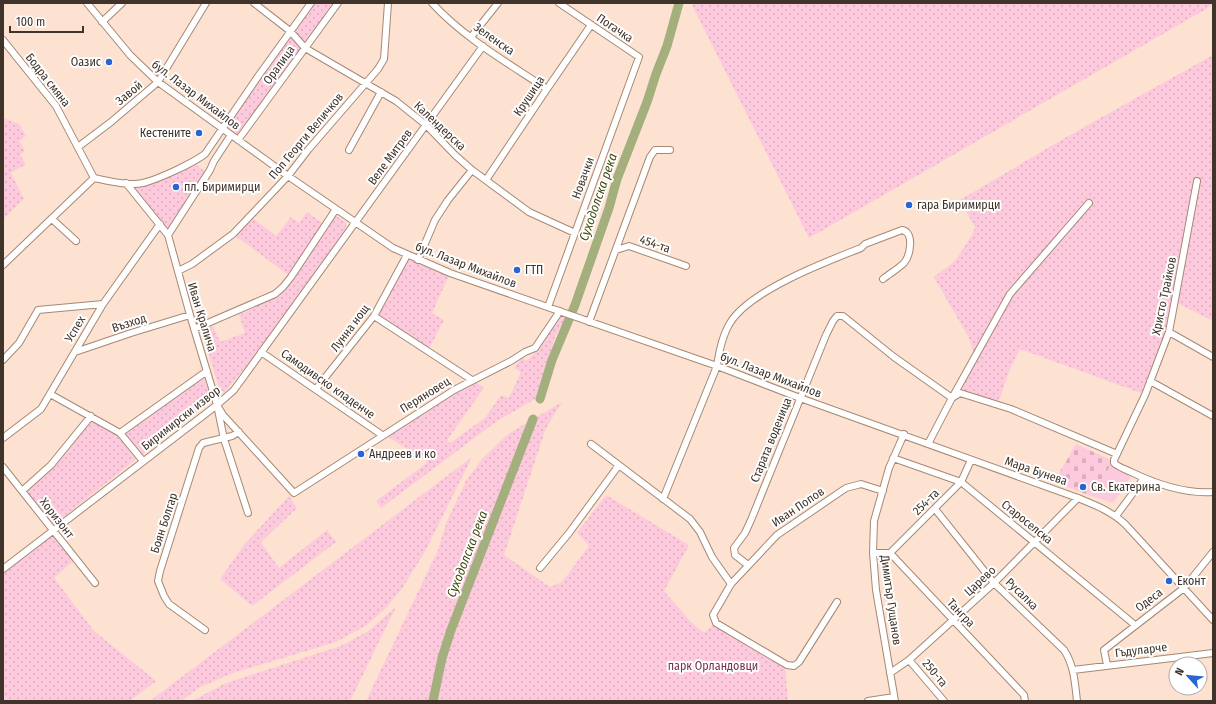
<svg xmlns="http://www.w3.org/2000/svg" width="1216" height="704" viewBox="0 0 1216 704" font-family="'Fira Sans Condensed',sans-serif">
<defs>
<pattern id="grass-dots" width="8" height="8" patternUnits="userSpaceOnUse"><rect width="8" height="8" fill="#fdcadd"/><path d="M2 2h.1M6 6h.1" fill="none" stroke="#daaebe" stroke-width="1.8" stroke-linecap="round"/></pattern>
<pattern id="cemetery-stones" width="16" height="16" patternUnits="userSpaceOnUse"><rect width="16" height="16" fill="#fdcadd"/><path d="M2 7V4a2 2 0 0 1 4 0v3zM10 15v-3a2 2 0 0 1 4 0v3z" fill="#daaebe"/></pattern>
</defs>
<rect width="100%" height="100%" fill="#fde2d1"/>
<!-- grass -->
<path fill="url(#grass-dots)" d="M311 3H338L238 140 222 128Z
M691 3H1213V5L809 238Z
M1213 55V321L1173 301 1166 332 1141 393 1020 349 1010 369 998 403 962 390 975 357 969 338 934 277 955 261 972 235 975 227 960 200 1063 139Z
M3 118 19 124 26 136 19 141 25 151 20 155 26 164 11 173 24 199 3 219Z
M195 164 206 172 167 231 131 185 158 179Z
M307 212 325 225 291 277 233 234 250 216 276 236 291 217 299 223Z
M335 215 346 223V229L247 365 224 393 220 390 203 337 207 335 205 329 213 326 220 342 245 333 239 315 277 296 288 286Z
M407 255 450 273 432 313 444 320 428 351 374 316Z
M561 316 566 317 555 337 535 399 497 421 381 508 376 501 428 462 387 436 430 408 476 382 484 388 447 440 450 443 485 418 501 395 509 398 521 372 514 368 522 357 526 361 538 351Z
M204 378 211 400 53 525 26 491 54 466 93 420 121 437Z
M562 402 546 428 504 555 550 587 562 582 589 546 577 533 606 495 689 545 664 591 690 621 704 633 713 625 785 668 788 701H366L438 550 447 521 466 481 482 459 508 434Z
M472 457 426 550 403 587 386 608 367 625 336 642 233 673 200 687 181 701H150Z
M289 496 297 508 261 542 279 568 327 530 336 542 252 606 220 579 244 545Z
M53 531 76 559 54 578 94 631 156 681 130 701H3V573L51 537Z
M396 607 350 701H192L226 683 341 646 368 631Z"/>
<!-- cemetery -->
<path fill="url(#cemetery-stones)" d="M1076 444 1111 460 1110 464 1111 465 1102 480 1100 479 1091 496 1054 482Z"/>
<!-- garden -->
<path fill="#fdcadd" d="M1111 465 1132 475 1126 484 1124 483 1119 490 1121 492 1113 503 1091 496 1100 479 1102 480Z"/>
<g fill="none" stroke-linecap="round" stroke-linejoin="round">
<!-- river -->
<path stroke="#a3af7c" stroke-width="9" d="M540 399 552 360 575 305 609 208 617 179 647 102 656 74 667 46 679 3
M433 701 442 658 451 630 533 419"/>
<defs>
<path id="minor" d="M87 3 130 55 158 82 288 176 393 248 450 273 717 366 800 398 1078 498C1095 505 1111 511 1125 524L1213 620
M254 3 290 31 305 48 396 101 426 125 455 155 472 170 529 212 575 233
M432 3C464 38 508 63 547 89
M102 22 122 3
M471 37 498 3
M3 40 56 106 94 178
M238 140 338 3
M78 147 111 122 158 82 206 3
M349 150 381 92
M486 180 547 89 591 25
M1197 181 1169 332 1145 395 1114 460V463C1118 467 1125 469 1131 472 1154 483 1186 494 1213 492
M126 183 168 235 190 315 217 405 224 439 248 513
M52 219 76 241
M168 235 210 170 214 161 231 135
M616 250 629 246 686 266
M418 260 435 220 448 200 472 170
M3 265 94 178C109 181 128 186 143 183 159 179 193 163 205 154L259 75 311 3
M178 271 192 264 233 234 288 176 308 150 378 69 384 59 388 3
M548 307 639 57 559 3
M374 316 472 380
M589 322 650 157 655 150H670
M194 329 275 294 283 287 291 277 336 209
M1169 332 1213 357
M75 352 131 333 190 315
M261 352 382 435
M3 360 19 343 38 310 103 304
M1150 381 1213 416
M316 389 374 316 407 255
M50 394 120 433 143 461
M217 405 223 415 294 493 454 390 511 361 525 352 535 348 560 311
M120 433 207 371
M3 438 41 409 103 304 160 224
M591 444 690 519 700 532 712 557 731 584
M928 444 952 398 1010 294 1089 203
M893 458 961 482 1135 625
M3 467 95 583
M22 491 51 465 91 416
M663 499 717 366C719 352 722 336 730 323 749 291 825 262 861 248L865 244 902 230C915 232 910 256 904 263 898 269 889 274 883 279
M935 509 994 583 1064 650C1074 665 1075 683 1077 701
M1116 516 1144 478
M873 553H890L1024 695 1025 701
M890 553 961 482 971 460
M748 565 735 555 734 548 745 533 751 520 826 335 833 321 837 316H843L894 357 952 398 960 393 1011 409 1117 454
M540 568 569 533 619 465
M3 569 217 405 234 390 483 46
M837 602 799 662 794 666 787 665 716 623 713 615 731 584 777 535 846 488 861 484 883 491
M205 630 169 604 164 596 158 581 160 571 199 448 203 443 232 436 239 432
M909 660 944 701
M1107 665 1104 650 1184 588 1213 552
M1073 670 1213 653
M890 673 909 660 994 583 1078 498
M868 701 894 697
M895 701 876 590 873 553 874 521 889 468 904 434"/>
</defs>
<!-- minor casing -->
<use href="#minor" stroke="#a68873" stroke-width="8"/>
<!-- minor -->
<use href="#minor" stroke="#fff" stroke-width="6"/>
</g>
<!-- markers -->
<g fill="#2665d2" stroke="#fff" stroke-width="1.5">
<circle cx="109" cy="62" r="4"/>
<circle cx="199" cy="133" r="4"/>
<circle cx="176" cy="187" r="4"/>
<circle cx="909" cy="205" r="4"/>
<circle cx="517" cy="270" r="4"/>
<circle cx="361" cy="454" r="4"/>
<circle cx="1083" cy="487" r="4"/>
<circle cx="1169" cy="581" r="4"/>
</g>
<g text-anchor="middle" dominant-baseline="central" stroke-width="4" stroke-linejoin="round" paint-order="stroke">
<!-- street labels -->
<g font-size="12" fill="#40332a" stroke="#fff">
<text transform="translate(615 28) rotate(34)">Погачка</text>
<text transform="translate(494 39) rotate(35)">Зеленска</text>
<text transform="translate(279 65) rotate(-54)">Оралица</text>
<text transform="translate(48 80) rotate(52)">Бодра смяна</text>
<text transform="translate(129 93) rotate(-39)">Завой</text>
<text transform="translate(196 95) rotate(37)">бул. Лазар Михайлов</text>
<text transform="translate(529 96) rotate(-56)">Крушица</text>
<text transform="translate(440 126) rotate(43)">Календерска</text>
<text transform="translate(306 136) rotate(-50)">Поп Георги Величков</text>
<text transform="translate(390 157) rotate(-54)">Веле Митрев</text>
<text transform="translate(583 178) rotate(-70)">Новачки</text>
<text transform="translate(655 244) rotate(19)">454-та</text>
<text transform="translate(466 265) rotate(21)">бул. Лазар Михайлов</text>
<text transform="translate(1164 296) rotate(-78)">Христо Трайков</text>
<text transform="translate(202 317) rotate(73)">Иван Кралича</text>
<text transform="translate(129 323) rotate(-18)">Възход</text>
<text transform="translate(350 328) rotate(-53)">Лунна нощ</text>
<text transform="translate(75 329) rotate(-59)">Успех</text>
<text transform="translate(771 375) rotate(21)">бул. Лазар Михайлов</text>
<text transform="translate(328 384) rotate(35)">Самодивско кладенче</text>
<text transform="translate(425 395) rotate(-32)">Перяновец</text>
<text transform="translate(181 418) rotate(-38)">Биримирски извор</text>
<text transform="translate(771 440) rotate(-68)">Старата воденица</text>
<text transform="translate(1036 471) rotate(19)">Мара Бунева</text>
<text transform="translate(926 502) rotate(-45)">254-та</text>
<text transform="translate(798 507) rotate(-34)">Иван Попов</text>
<text transform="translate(57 518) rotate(52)">Хоризонт</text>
<text transform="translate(1027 522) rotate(39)">Староселска</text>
<text transform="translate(164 523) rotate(-72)">Боян Болгар</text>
<text transform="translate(980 581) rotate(-43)">Царево</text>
<text transform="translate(1022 594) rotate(44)">Русалка</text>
<text transform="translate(891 600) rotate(82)">Димитър Гущанов</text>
<text transform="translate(1149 600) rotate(-37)">Одеса</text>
<text transform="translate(961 613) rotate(47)">Тангра</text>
<text transform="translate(1141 650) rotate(-7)">Гъдуларче</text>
<text transform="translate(935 673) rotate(50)">250-та</text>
</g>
<!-- poi labels -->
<g font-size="12" fill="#40332a" stroke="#fff" text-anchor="start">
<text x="101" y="62" text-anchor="end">Оазис</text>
<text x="191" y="133" text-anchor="end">Кестените</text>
<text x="184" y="187">пл. Биримирци</text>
<text x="917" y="205">гара Биримирци</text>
<text x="525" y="270">ГТП</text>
<text x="369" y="454">Андреев и ко</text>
<text x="1091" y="487">Св. Екатерина</text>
<text x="1177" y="581">Еконт</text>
</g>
<!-- park labels -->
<g font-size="12" fill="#743150" stroke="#fff">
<text x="713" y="666">парк Орландовци</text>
</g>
<!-- water labels -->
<g font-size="13" font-style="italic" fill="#424c11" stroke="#fff">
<text transform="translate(598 197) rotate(-71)">Суходолска река</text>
<text transform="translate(467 554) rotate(-69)">Суходолска река</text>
</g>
</g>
<!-- border -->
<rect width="1216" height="704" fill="none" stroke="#40332a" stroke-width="8"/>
<!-- north arrow -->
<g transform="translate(1188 676) rotate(297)"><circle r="19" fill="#ffffff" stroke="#b3adaa"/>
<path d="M0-3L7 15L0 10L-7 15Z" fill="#2665d2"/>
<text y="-6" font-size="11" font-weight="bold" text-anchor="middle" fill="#40332a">N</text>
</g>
<!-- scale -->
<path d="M10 26v6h73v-6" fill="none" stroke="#40332a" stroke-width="2"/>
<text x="16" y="26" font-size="12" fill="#40332a" stroke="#ffffff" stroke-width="3" paint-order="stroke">100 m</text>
</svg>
